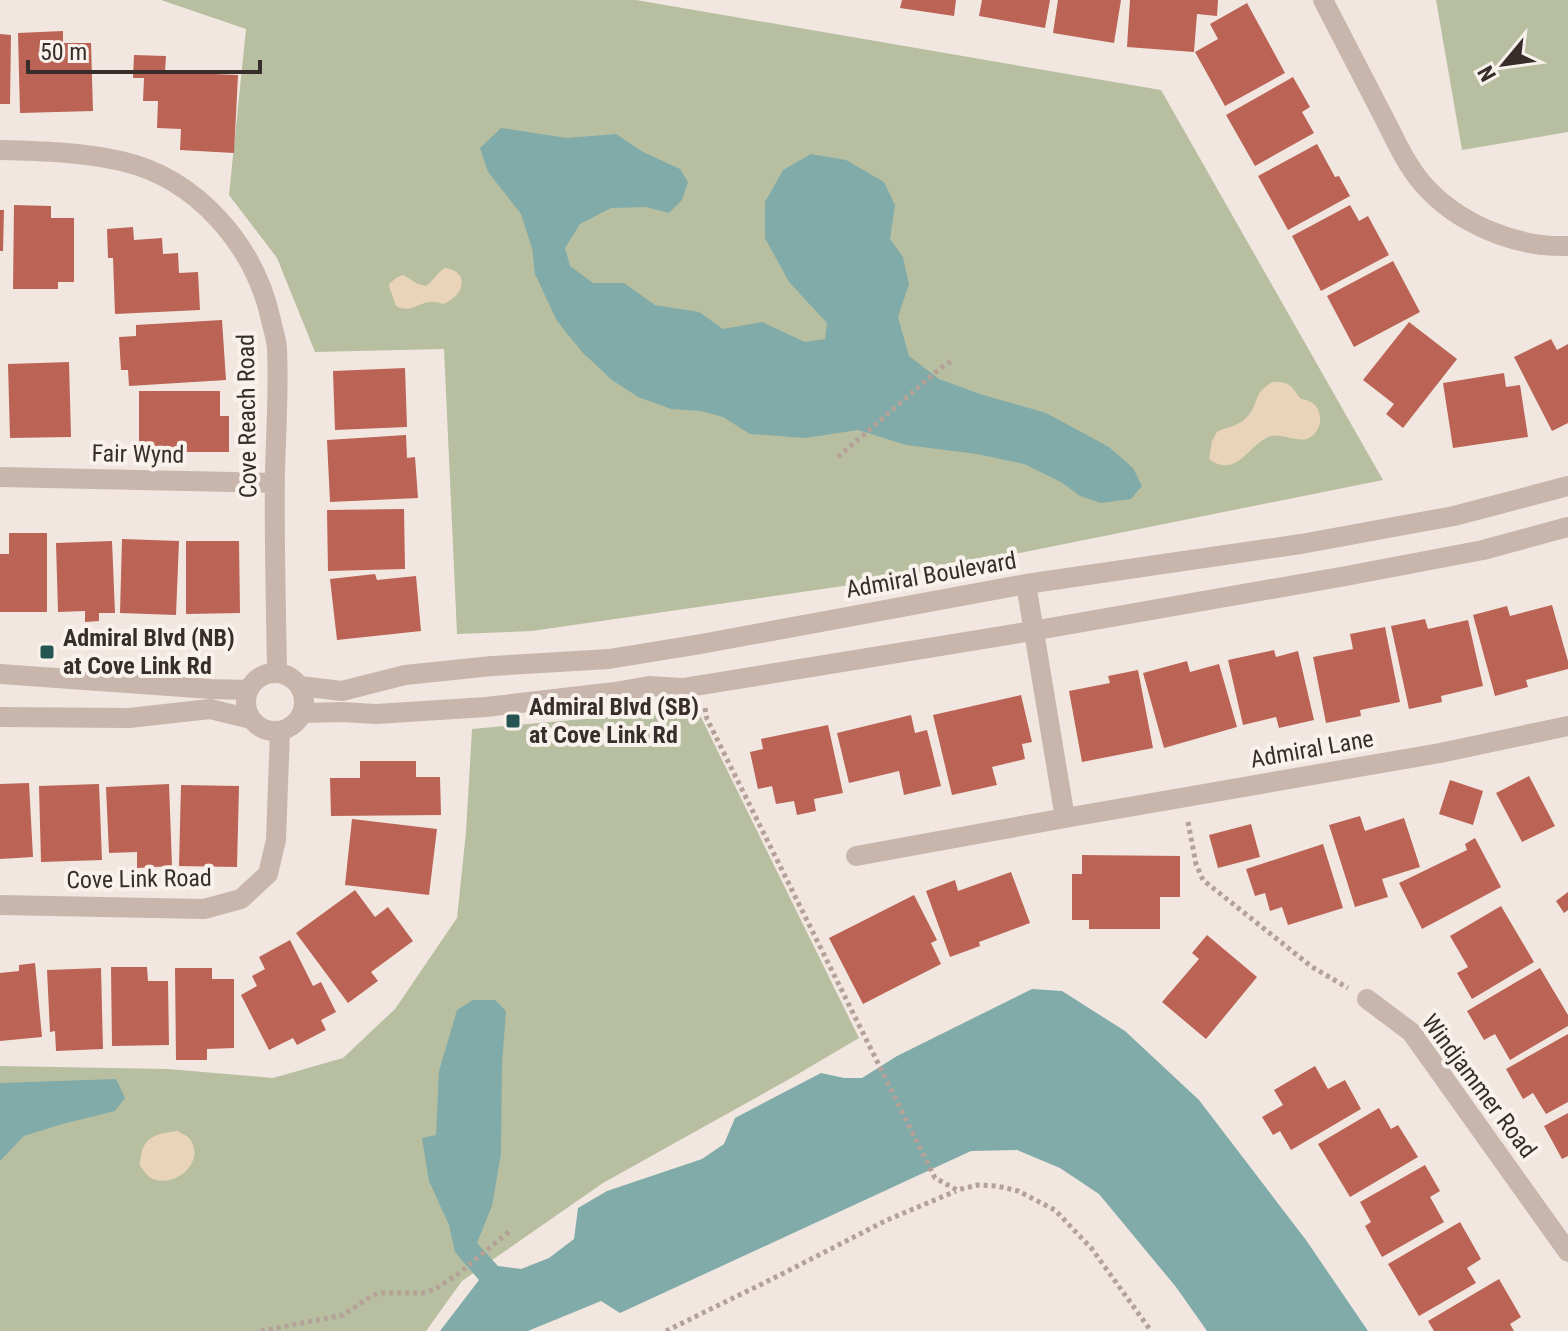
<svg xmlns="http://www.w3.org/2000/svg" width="1568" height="1331" viewBox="0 0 1568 1331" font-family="'Roboto Condensed',sans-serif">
<rect width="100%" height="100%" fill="#f1e7e0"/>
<!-- green -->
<path fill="#b8bfa1" d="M161 0H636L1161 90 1383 480 885 580 532 631 457 634 444 349 315 352 277 258 229 195 246 29Z
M1436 0H1568V132L1462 150Z
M697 709 859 1038 793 1077 603 1183 462 1281 426 1331H0V1066L168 1069 273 1078 343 1058 395 1009 457 918 466 832 472 729Z"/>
<!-- sand -->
<path fill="#e9d4ba" d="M445 268C471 272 464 296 443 304 422 295 414 316 396 306 394 298 390 292 389 284L396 278 403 275 418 284 426 286C434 280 437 273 445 268Z
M1272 382C1291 382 1290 385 1301 399 1307 400 1314 402 1317 408 1320 412 1321 421 1319 426 1308 453 1284 430 1268 437 1248 446 1236 479 1209 459L1212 441 1217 432C1227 427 1238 426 1246 418 1260 405 1251 395 1272 382Z
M178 1131C181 1134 186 1135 189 1138 207 1160 177 1188 153 1179 147 1177 144 1170 140 1166 141 1138 152 1134 178 1131Z"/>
<!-- water -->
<path fill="#81aba9" d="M501 128 567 138 616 134 643 152 680 169 688 182 682 200 669 213 646 207 611 208 580 224 565 248 570 266 593 283H624L655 305 699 312 723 329 762 322 805 342 825 339 827 323 789 282 765 238V202L783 170 811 154 846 160 884 182 895 205 890 239 903 257 909 284 898 317 909 356 939 379 980 394 1046 413 1109 447 1133 468 1142 486 1131 499 1101 503 1080 496 1061 482 1024 464 977 454 906 445 858 430 805 438 750 434 723 417 701 411 671 409 638 397 612 380 582 352 557 321 535 274 532 248 521 214 488 172 480 148Z
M1032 989 1062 991 1125 1031 1199 1100 1306 1240 1368 1331H1207L1176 1287 1099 1194 1060 1168 1017 1150 971 1151 620 1313 601 1301 528 1331H440L479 1280 455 1252 449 1225 429 1181 422 1138 436 1135 439 1071 457 1010 473 1000H495L506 1011 502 1065 501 1154 492 1206 477 1243 498 1266 521 1269 549 1258 574 1239 578 1208 607 1191 702 1159 724 1144 735 1118 821 1073 844 1078H862L897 1056Z
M116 1079 125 1098 115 1111 62 1124 24 1136 0 1161V1083Z"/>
<!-- building -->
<path fill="#bb6354" d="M902 0H956L954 16 900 8Z
M982 0H1050L1045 28 979 16Z
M1058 0H1121L1114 43 1053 33Z
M1130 0H1218L1217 16 1197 14 1194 52 1127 47Z
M1247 3 1285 73 1225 106 1195 52 1218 39 1210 24Z
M63 31V43H91L93 111 20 113 18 33Z
M0 34 11 35 10 104H0Z
M134 55 166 56 165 72 238 75 234 153 180 150 181 129 157 128 158 101H143L144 78H133Z
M1293 77 1310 107 1302 112 1314 133 1255 166 1226 115Z
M1317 144 1335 177 1339 176 1350 196 1288 230 1258 176Z
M14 205 51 206V218H74V282H58V289H13Z
M1350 205 1359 221 1368 216 1389 255 1321 291 1292 236Z
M0 210H4L3 251H0Z
M133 227 134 240 162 238 163 254 178 253 179 273 198 272 200 310 115 314 113 258H108L107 229Z
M1393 261 1420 312 1354 347 1327 296Z
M222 320 226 380 129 386 128 370H121L119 337 136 336V325Z
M1409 322 1457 359 1403 428 1386 414 1394 404 1363 380Z
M1551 339 1557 350 1568 344V423L1552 431 1514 357Z
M69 362 71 437 10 438 8 364Z
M405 368 407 427 335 430 333 371Z
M1504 373 1506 387 1520 385 1528 437 1453 448 1443 383Z
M139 391H220V416H229V452H139Z
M406 435 407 458 415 457 418 498 330 502 327 440Z
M404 509 405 569 328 571 327 510Z
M9 533H47V612H0V554H9Z
M122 539 179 541 176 615 120 613Z
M112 541 115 613H99V621L85 622V611L58 612 56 543Z
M186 541H239L240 613 186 614Z
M375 574 377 580 416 576 421 631 337 640 330 579Z
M1552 605 1568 661V669L1526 680 1528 687 1495 696 1473 615 1507 606 1510 616Z
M1425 619 1428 629 1468 620 1483 686 1441 696 1442 702 1409 709 1391 626Z
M1385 627 1400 702 1360 710 1361 716 1326 723 1313 657 1353 649 1350 634Z
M1274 650 1276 657 1298 651 1314 720 1279 728 1276 717 1243 725 1228 660Z
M1187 661 1190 672 1219 664 1237 727 1164 748 1143 673Z
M1138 670 1153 748 1082 762 1069 691 1110 683 1108 676Z
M1021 695 1032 742 1022 744 1025 759 992 767 997 785 952 795 933 715Z
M911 715 915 733 927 730 941 786 904 795 899 771 849 783 837 733Z
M828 725 843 793 814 799 816 811 797 815 794 801 776 804 772 786 758 789 750 752 763 749 761 739Z
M360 761H416V777H440L441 815 331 816 330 778H360Z
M1529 776 1555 826 1522 842 1496 793Z
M1450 780 1483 791 1473 825 1439 814Z
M29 783 33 857 0 859V784Z
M99 784 102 860 41 862 39 786Z
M169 784 172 866 137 868V852L109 853 106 787Z
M181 785 239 786 237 867 179 866Z
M1360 816 1365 831 1404 818 1420 867 1382 879 1388 897 1355 907 1329 825Z
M352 819 437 829 429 895 345 885Z
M1251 824 1260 857 1218 868 1209 835Z
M1475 838 1501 887 1422 929 1399 883 1467 850 1465 844Z
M1323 844 1343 908 1288 925 1282 907 1270 911 1265 893 1255 896 1246 869Z
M1082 855 1180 856V897H1160V929H1089V920H1072V874H1082Z
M1011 872 1030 923 979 942 980 946 950 957 926 891 955 880 958 891Z
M355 890 375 917 388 907 413 941 371 972 378 981 348 1003 296 933Z
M1568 892V910L1564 913 1556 901Z
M914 895 937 940 931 943 941 964 863 1004 829 938Z
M1501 906 1534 962 1472 999 1457 973 1468 967 1450 936Z
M1207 935 1257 977 1206 1039 1162 1002 1199 959 1192 953Z
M290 940 313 986 321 982 336 1012 321 1020 326 1030 297 1045 293 1038 269 1050 241 995 257 986 252 976 265 969 259 957Z
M35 963 42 1037 0 1041V973L19 971V965Z
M111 967H147L148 981H168L169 1045 112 1046Z
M101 968 103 1049 56 1051 55 1031 50 1032 47 970Z
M175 968H212V979H234V1048L207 1049V1060H176Z
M1540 968 1568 1015V1026L1510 1060 1495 1034 1484 1040 1467 1011Z
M1568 1034V1102L1546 1114 1533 1093 1523 1099 1506 1069Z
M1315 1066 1328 1089 1345 1080 1361 1109 1291 1150 1280 1131 1273 1135 1262 1117 1283 1105 1274 1090Z
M1379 1108 1391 1129 1398 1125 1418 1157 1350 1197 1318 1144Z
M1568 1113V1156L1562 1159 1544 1126Z
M1425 1165 1440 1191 1430 1197 1444 1222 1382 1257 1365 1226 1371 1222 1360 1202Z
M1460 1222 1481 1259 1467 1268 1476 1283 1419 1316 1388 1264Z
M1499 1279 1521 1317 1510 1324 1514 1331H1434L1428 1321Z"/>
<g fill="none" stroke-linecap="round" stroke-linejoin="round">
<!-- path -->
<path stroke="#b4a197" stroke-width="5" stroke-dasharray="4 4" stroke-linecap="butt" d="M838 457 937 371 951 361
M705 708 707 719 935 1178 957 1190 978 1185 997 1186 1018 1191 1055 1210 1092 1249 1151 1331
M1188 822 1196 864 1203 880 1312 967 1348 988
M261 1331 343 1315 373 1295 382 1293H422L434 1290 458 1274 511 1230
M666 1331 780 1275 887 1220 956 1191"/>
<!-- minor -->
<path stroke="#c8b6ad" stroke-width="20" d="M1323 0C1343 38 1362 76 1382 114 1394 137 1405 163 1422 183 1456 223 1516 248 1568 246
M0 150C41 151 81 152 121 161 197 178 255 246 271 320 273 330 277 340 277 350 279 390 276 431 275 471 274 538 276 605 277 672
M0 477 275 483
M1026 584 1065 818 1440 753 1568 726
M856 856 1065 818
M0 905 204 909 241 899 268 874 276 840 280 731
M1367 999 1411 1032 1568 1252"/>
<!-- tertiary -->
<path stroke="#c8b6ad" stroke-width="20" d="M246 702a29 29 0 1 1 58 0a29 29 0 1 1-58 0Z
M0 674 211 689 248 690
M300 686 342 691 405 675 492 666 609 659 701 644 1026 584 1301 544 1454 516 1568 486
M303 713 342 712 376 714 486 707 615 692 649 686 683 688 1032 631 1346 576 1483 550 1568 527
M0 717 129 718 210 709 251 719"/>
</g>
<!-- markers -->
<g fill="#245553" stroke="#f9f2ec" stroke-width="3">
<rect x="39" y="644" width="16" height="16" rx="4"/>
<rect x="505" y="713" width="16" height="16" rx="4"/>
</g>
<g text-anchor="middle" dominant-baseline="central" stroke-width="8" stroke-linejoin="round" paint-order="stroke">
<!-- street labels -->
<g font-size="24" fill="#372d2b" stroke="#f9f2ec">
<text transform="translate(247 416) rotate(-91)">Cove Reach Road</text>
<text transform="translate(138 454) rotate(1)">Fair Wynd</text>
<text transform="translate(931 575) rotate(-10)">Admiral Boulevard</text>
<text transform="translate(1312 749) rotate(-10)">Admiral Lane</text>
<text transform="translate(139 879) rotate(-1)">Cove Link Road</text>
<text transform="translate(1479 1086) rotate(53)">Windjammer Road</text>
</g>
<!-- poi labels -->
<g font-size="24" font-weight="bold" fill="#372d2b" stroke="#f9f2ec" text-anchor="start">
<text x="63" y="638">Admiral Blvd (NB)<tspan x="63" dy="28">at Cove Link Rd</tspan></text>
<text x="529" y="707">Admiral Blvd (SB)<tspan x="529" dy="28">at Cove Link Rd</tspan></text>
</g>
</g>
<!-- north arrow -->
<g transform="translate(1504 64) rotate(241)" stroke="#f9f2ec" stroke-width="6" paint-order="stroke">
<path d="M0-6L14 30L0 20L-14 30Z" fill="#372d2b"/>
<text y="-12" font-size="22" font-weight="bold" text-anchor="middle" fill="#372d2b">N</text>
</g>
<!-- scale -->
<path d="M28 60v12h232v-12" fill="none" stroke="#372d2b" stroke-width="4"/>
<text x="40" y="60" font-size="24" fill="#372d2b" stroke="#f9f2ec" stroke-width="6" paint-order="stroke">50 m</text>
</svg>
